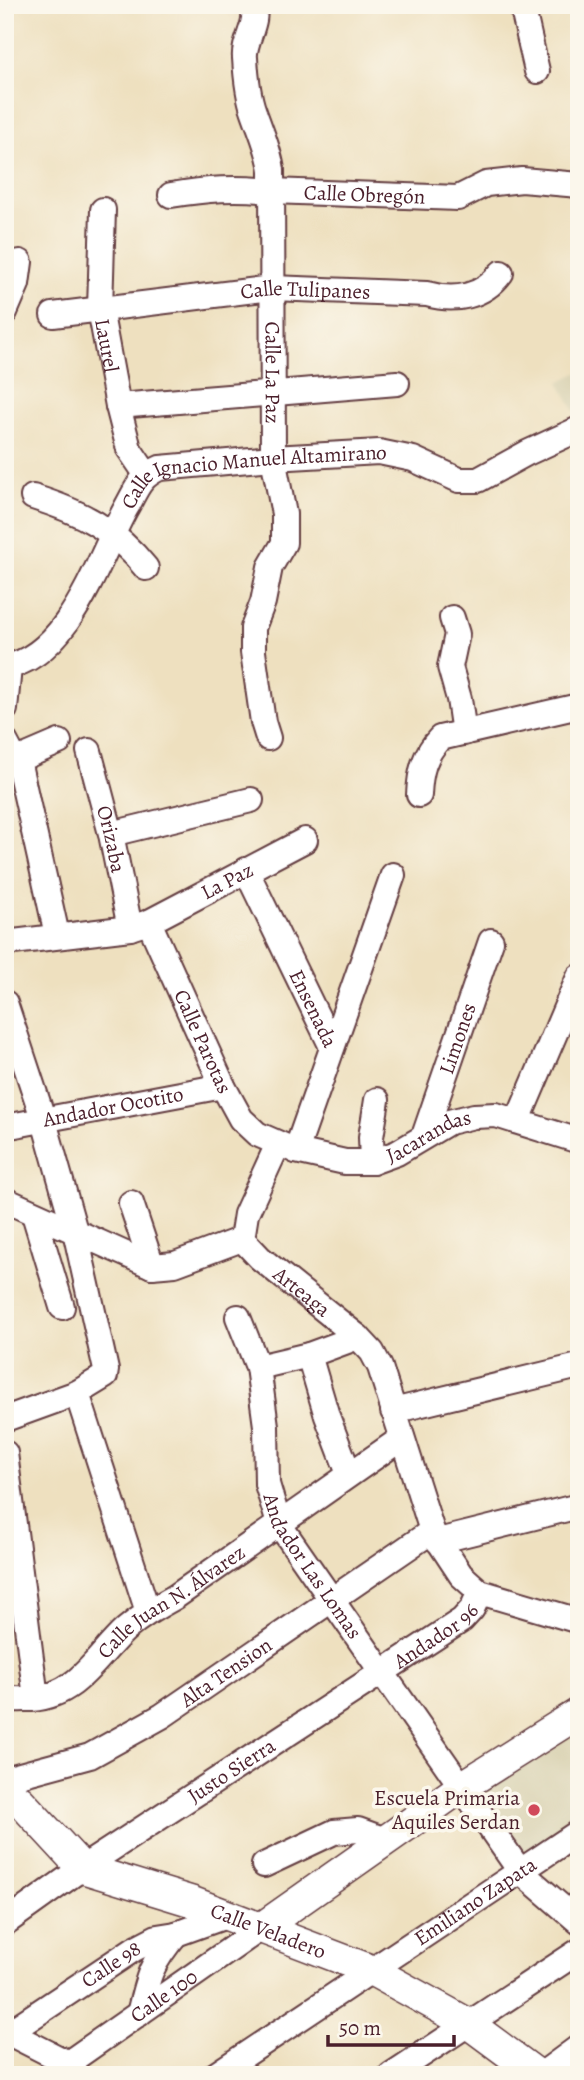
<svg xmlns="http://www.w3.org/2000/svg" width="584" height="2080" viewBox="0 0 584 2080" font-family="Alegreya,serif">
<rect width="100%" height="100%" fill="#fbf7ec"/>
<filter id="ink" filterUnits="userSpaceOnUse"><feTurbulence type="fractalNoise" baseFrequency=".0143" numOctaves="2"/><feDisplacementMap in="SourceGraphic" scale="14" xChannelSelector="R" yChannelSelector="G"/><feConvolveMatrix kernelMatrix="1 2 1 2 8 2 1 2 1" color-interpolation-filters="sRGB"/></filter>
<filter id="wash" filterUnits="userSpaceOnUse"><feTurbulence type="fractalNoise" baseFrequency=".00686" numOctaves="4" result="noise"/><feDisplacementMap in="SourceGraphic" scale="28" xChannelSelector="R" yChannelSelector="G"/><feGaussianBlur stdDeviation="1.57" result="paint"/><feColorMatrix in="noise" values="0 0 0 0 0 0 0 0 0 0 0 0 0 0 0 0 0 1.4 0 .05"/><feComposite in="paint" operator="in"/></filter>
<g filter="url(#wash)">
<rect width="100%" height="100%" fill="#eee0bf"/>
<!-- built -->
<path fill="#dbd4b5" d="M579 372V419L559 382Z
M579 1730V1826L524 1862 478 1794Z"/>
</g>
<g filter="url(#ink)">
<g fill="none" stroke-linecap="round" stroke-linejoin="round">
<defs>
<g id="minor">
<path id="s1" d="M252 5C261 20 243 41 245 58 246 75 248 96 254 112 261 132 269 149 272 170L273 458 284 514V543L270 567 263 602 253 628V652L263 722 268 738"/>
<path d="M522 5 537 71"/>
<path id="s2" d="M171 195C207 189 235 187 272 191L458 198 486 184 522 180 579 185"/>
<path id="s3" d="M103 210 100 309 118 406 129 449 146 474"/>
<path d="M5 312 17 284 20 262"/>
<path id="s4" d="M53 315 272 288 427 294C455 302 483 297 501 273"/>
<path d="M118 406 397 383"/>
<path d="M33 497C81 512 115 529 146 568"/>
<path d="M452 618 457 634 450 667 459 699 464 733"/>
<path id="s5" d="M5 667C70 656 98 558 126 508 137 489 139 477 160 468L273 458 379 452 413 459 459 480H478L527 453 579 429"/>
<path d="M5 709 9 667"/>
<path d="M5 741 20 769 57 935"/>
<path id="s6" d="M89 751 111 834 130 928"/>
<path d="M17 760 59 742"/>
<path d="M419 795C420 772 424 755 440 738L579 706"/>
<path d="M111 834 251 800"/>
<path id="s7" d="M246 870 332 1047"/>
<path id="s8" d="M149 922 223 1086 241 1119 257 1134 296 1151 345 1162H372L397 1153 449 1122 474 1116 496 1115 579 1141"/>
<path id="s9" d="M5 943 130 928 149 922 305 840"/>
<path d="M5 1003 44 1121 75 1231 106 1370 105 1376 77 1393 5 1419"/>
<path d="M518 1120 579 977"/>
<path id="s10" d="M5 1127 223 1086"/>
<path id="s11" d="M424 1136 491 941"/>
<path d="M296 1151 393 875"/>
<path d="M372 1162 371 1137 377 1100"/>
<path d="M5 1200 152 1266 175 1264 242 1239"/>
<path d="M131 1203 152 1266"/>
<path d="M34 1214 62 1307"/>
<path id="s12" d="M242 1239 260 1258 358 1337 372 1352 380 1367 432 1531 461 1575 480 1592 579 1621"/>
<path d="M242 1239 246 1214 278 1144"/>
<path id="s13" d="M238 1317 258 1367 266 1426 267 1484 279 1524 520 1871 579 1922"/>
<path d="M309 1355 327 1416 349 1474"/>
<path d="M258 1367 309 1355 358 1337"/>
<path d="M77 1393 148 1612"/>
<path d="M393 1411 579 1366"/>
<path d="M5 1453 36 1698"/>
<path d="M438 1541 579 1506"/>
<path id="s14" d="M5 1698C14 1700 23 1699 32 1699 78 1695 95 1658 125 1630 141 1616 157 1607 175 1597L402 1438"/>
<path id="s15" d="M5 1779 90 1756 162 1716 432 1531"/>
<path d="M264 1865 334 1832 358 1830 388 1841"/>
<path id="s16" d="M5 1923 82 1868 462 1620 472 1609 480 1592"/>
<path d="M139 2014C148 1976 150 1965 176 1934"/>
<path d="M5 2031 68 2063 76 2074"/>
<path id="s17" d="M8 2033 134 1949 157 1937 176 1934 226 1916"/>
<path id="s18" d="M68 2063 261 1928"/>
<path id="s19" d="M215 2075 579 1832"/>
<path d="M391 2075 579 1951"/>
<path d="M541 2075 579 2047"/>
</g>
<g id="major">
<path id="s20" d="M5 1791 20 1801 82 1868 190 1901 371 1970 469 2024 538 2075"/>
<path d="M261 1928 463 1786 579 1713"/>
</g>
</defs>
<!-- minor casing -->
<use href="#minor" stroke="#633c41" stroke-width="28"/>
<!-- major casing -->
<use href="#major" stroke="#633c41" stroke-width="33"/>
<!-- minor -->
<use href="#minor" stroke="#fff" stroke-width="24"/>
<!-- major -->
<use href="#major" stroke="#fff" stroke-width="30"/>
</g>
</g>
<!-- markers -->
<circle fill="#d1495b" stroke="#fbf7ec" stroke-width="2.5" cx="534" cy="1810" r="7"/>
<g text-anchor="middle" dominant-baseline="central" stroke-width="7" stroke-linejoin="round" paint-order="stroke">
<!-- street labels -->
<g font-size="21" fill="#4a1f2b" stroke="#fbf7ec">
<text stroke="none"><textPath href="#s2" startOffset="194">Calle Obregón</textPath></text>
<text stroke="none"><textPath href="#s4" startOffset="254">Calle Tulipanes</textPath></text>
<text stroke="none"><textPath href="#s3" startOffset="136">Laurel</textPath></text>
<text stroke="none"><textPath href="#s1" startOffset="373">Calle La Paz</textPath></text>
<text stroke="none"><textPath href="#s5" startOffset="348">Calle Ignacio Manuel Altamirano</textPath></text>
<text stroke="none"><textPath href="#s6" startOffset="91">Orizaba</textPath></text>
<text stroke="none"><textPath href="#s9" startOffset="234">La Paz</textPath></text>
<text stroke="none"><textPath href="#s7" startOffset="154">Ensenada</textPath></text>
<text stroke="none"><textPath href="#s11" startOffset="103">Limones</textPath></text>
<text stroke="none"><textPath href="#s8" startOffset="131">Calle Parotas</textPath></text>
<text stroke="none"><textPath href="#s10" startOffset="110">Andador Ocotito</textPath></text>
<text stroke="none"><textPath href="#s8" startOffset="422">Jacarandas</textPath></text>
<text stroke="none"><textPath href="#s12" startOffset="80">Arteaga</textPath></text>
<text stroke="none"><textPath href="#s13" startOffset="266">Andador Las Lomas</textPath></text>
<text stroke="none"><textPath href="#s14" startOffset="200">Calle Juan N. Álvarez</textPath></text>
<text stroke="none"><textPath href="#s16" startOffset="518">Andador 96</textPath></text>
<text stroke="none"><textPath href="#s15" startOffset="248">Alta Tension</textPath></text>
<text stroke="none"><textPath href="#s16" startOffset="273">Justo Sierra</textPath></text>
<text stroke="none"><textPath href="#s19" startOffset="313">Emiliano Zapata</textPath></text>
<text stroke="none"><textPath href="#s20" startOffset="306">Calle Veladero</textPath></text>
<text stroke="none"><textPath href="#s17" startOffset="124">Calle 98</textPath></text>
<text stroke="none"><textPath href="#s18" startOffset="117">Calle 100</textPath></text>
</g>
<!-- poi labels -->
<g font-size="21" fill="#4a1f2b" stroke="#fbf7ec" text-anchor="end">
<text x="520" y="1798">Escuela Primaria<tspan x="520" dy="24">Aquiles Serdan</tspan></text>
</g>
</g>
<!-- margin -->
<rect width="584" height="2080" fill="none" stroke="#fbf7ec" stroke-width="28"/>
<!-- scale -->
<path d="M328 2035v10h126v-10" fill="none" stroke="#4a1f2b" stroke-width="3.5"/>
<text x="339" y="2035" font-size="21" fill="#4a1f2b" stroke="#fbf7ec" stroke-width="5" paint-order="stroke">50 m</text>
</svg>
